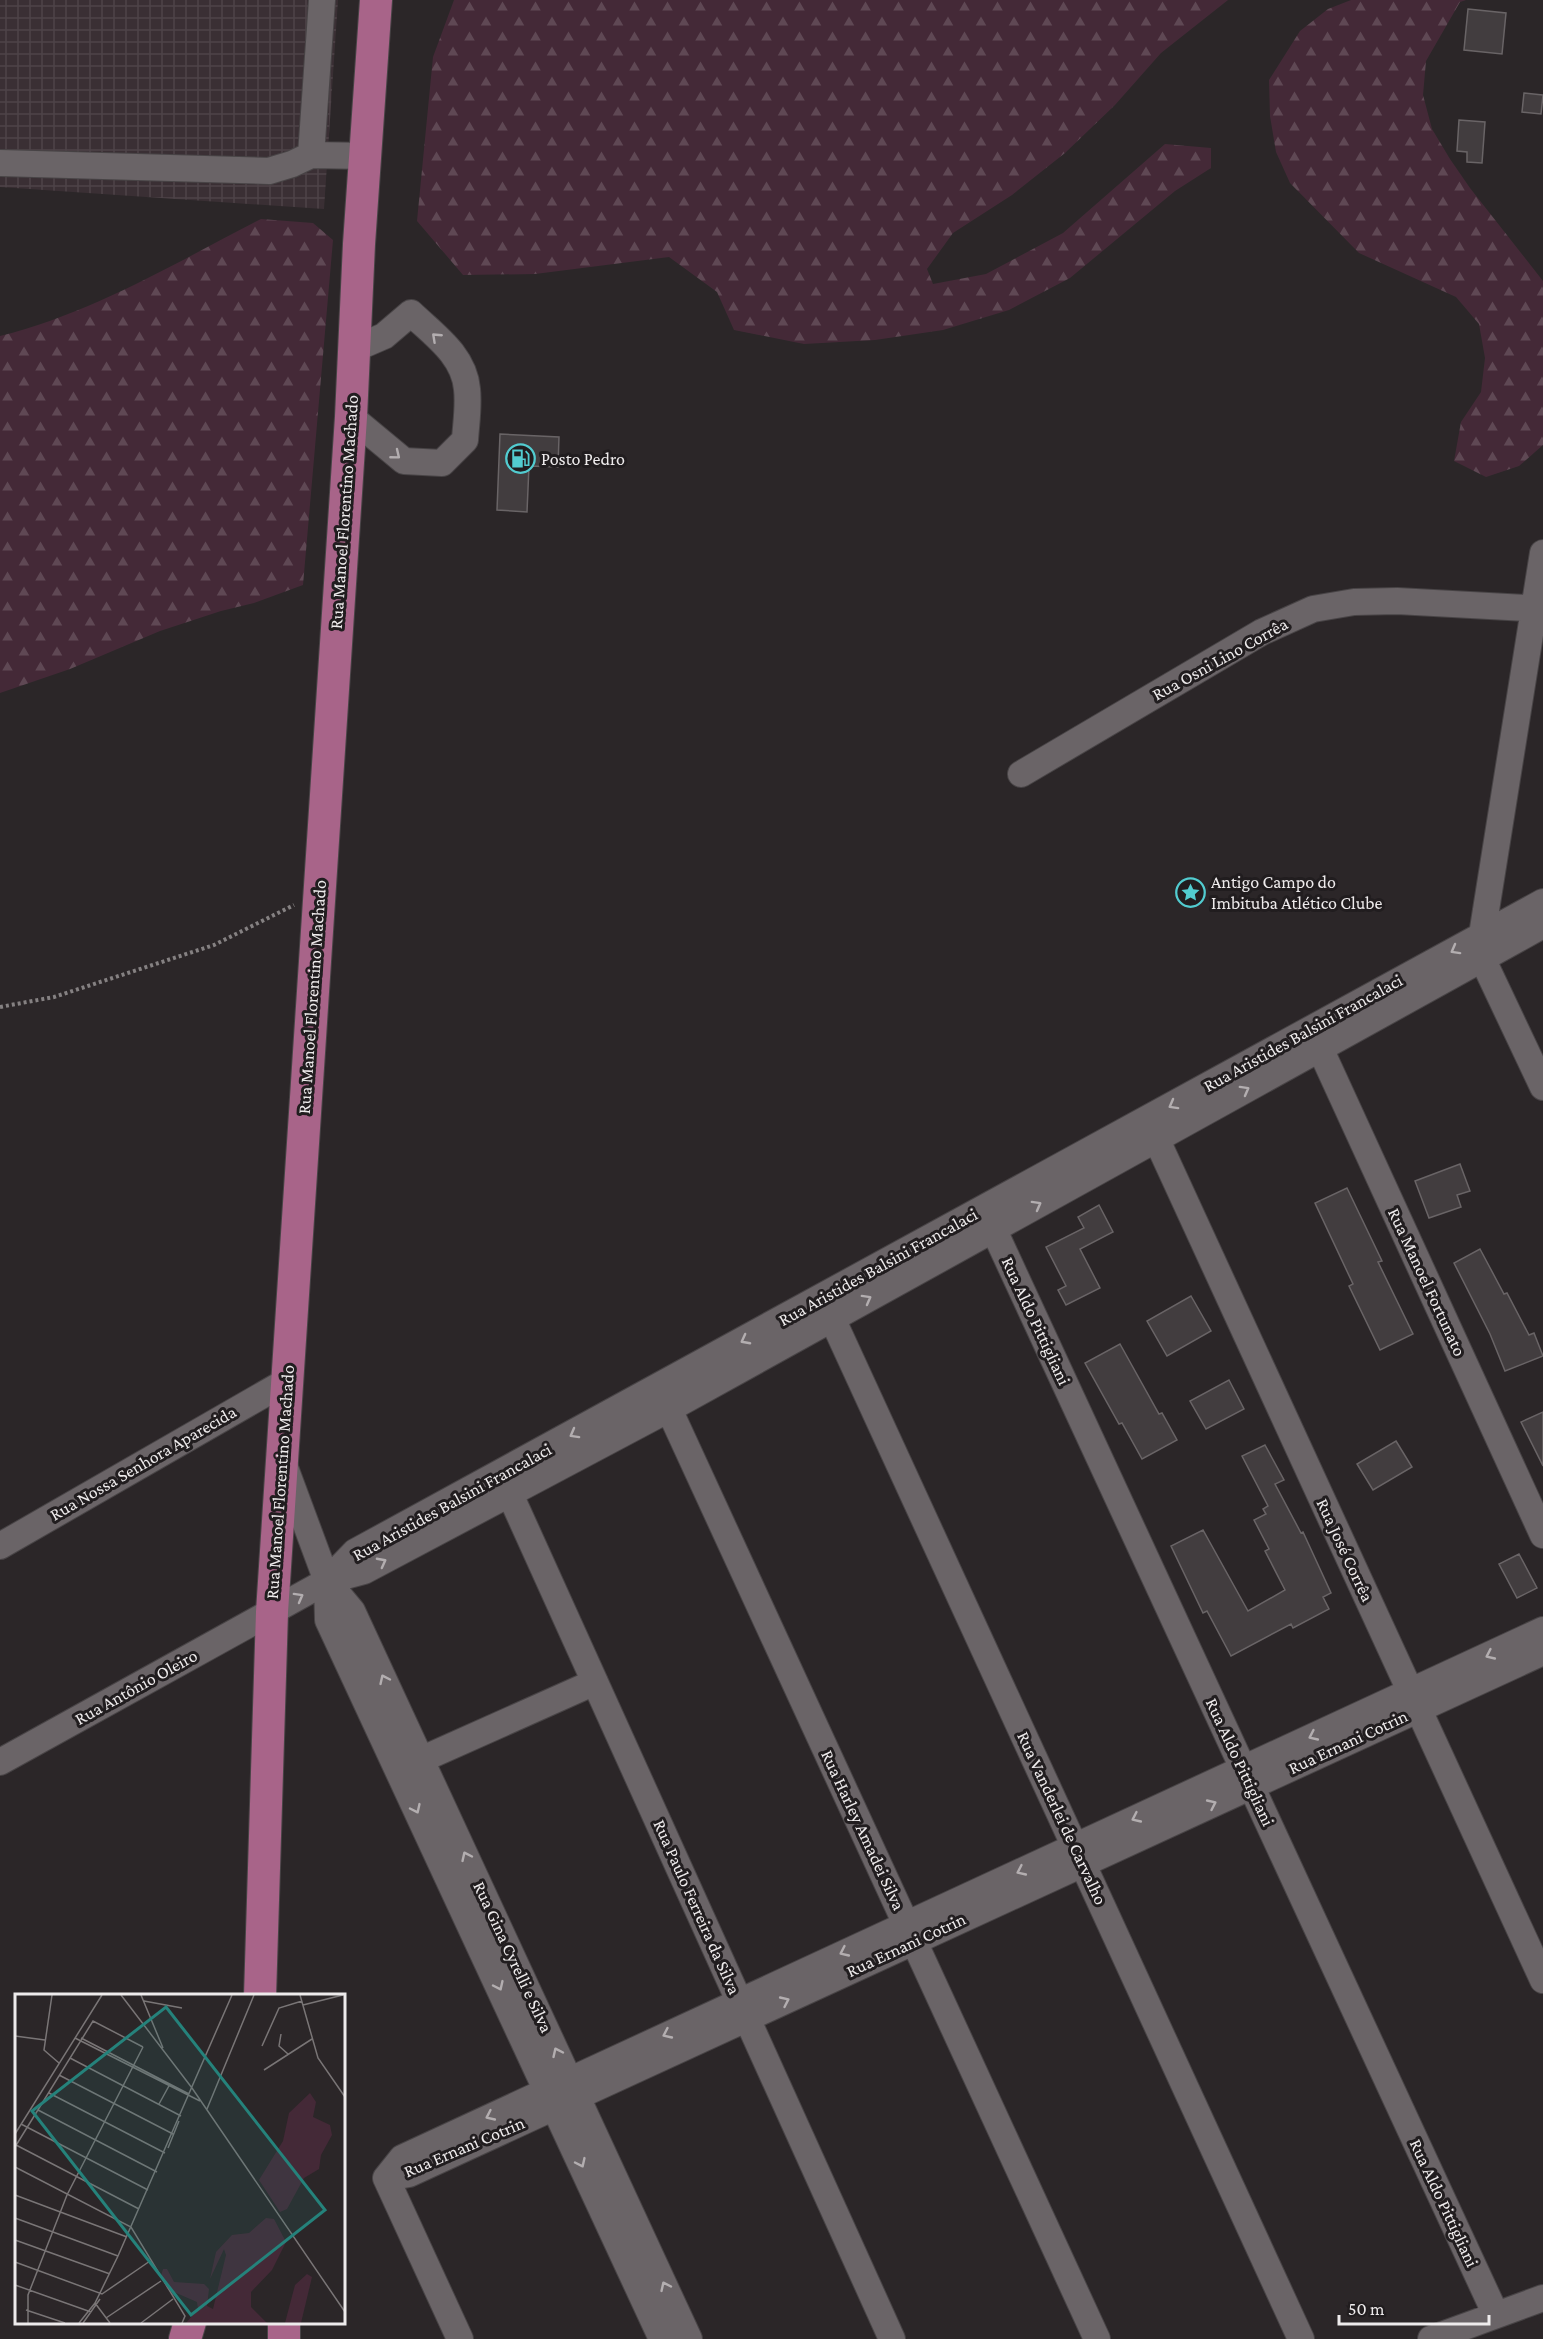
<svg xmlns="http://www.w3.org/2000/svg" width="1543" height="2339" viewBox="0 0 1543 2339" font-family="'Crimson Pro',serif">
<defs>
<pattern id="industrial-grid" width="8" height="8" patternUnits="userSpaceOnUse" patternTransform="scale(1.5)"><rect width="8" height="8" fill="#3a2f34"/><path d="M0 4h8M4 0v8" fill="none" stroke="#4d4348"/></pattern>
<pattern id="forest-firs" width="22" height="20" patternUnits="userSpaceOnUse" patternTransform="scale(1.5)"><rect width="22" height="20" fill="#442937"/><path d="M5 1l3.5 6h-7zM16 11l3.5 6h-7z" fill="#5f4854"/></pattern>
</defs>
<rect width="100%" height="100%" fill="#2b2628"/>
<!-- industrial -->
<path fill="url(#industrial-grid)" d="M0 0H338L324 209 0 187Z"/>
<!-- forest -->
<path fill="url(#forest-firs)" d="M454 0H1228L1161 53 1115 105 1065 153 1012 195 953 233 927 269 933 284 986 274 1063 233 1165 144 1211 148V168L1175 191 1070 278 1009 310 943 330 875 340 804 344 734 330 717 292 669 257 535 274 463 275 417 221 433 57Z
M1351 0H1466L1460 2 1426 61 1423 95 1432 129 1450 159 1470 188 1543 281V445L1519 466 1486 477 1454 461 1461 422 1481 392 1485 358 1479 324 1456 297 1359 253 1290 183 1276 152 1270 116 1269 80 1300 31 1328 9Z
M261 219 313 223 333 240 303 585 254 603 221 611 160 631 70 669 0 693V336C93 313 177 262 261 219Z"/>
<!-- building -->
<path fill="#423d3f" stroke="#696466" stroke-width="1.5" d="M1468 9 1506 13 1502 54 1464 50Z
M1524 93 1543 95 1541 114 1522 112Z
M1459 120 1485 122 1482 163 1467 162V152L1457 151Z
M500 434 559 437 558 467 529 466 527 512 497 510Z
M1460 1164 1470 1191 1457 1195 1461 1207 1429 1218 1415 1181Z
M1347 1188 1382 1261 1378 1262 1413 1334 1380 1350 1349 1286 1353 1284 1315 1203Z
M1099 1205 1113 1232 1080 1249 1100 1288 1066 1305 1058 1290 1066 1286 1046 1247 1084 1228 1078 1217Z
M1480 1249 1504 1294 1507 1293 1529 1335 1534 1333 1543 1356 1505 1371 1490 1334 1454 1263Z
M1191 1296 1211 1331 1167 1356 1147 1321Z
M1120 1344 1159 1414 1162 1413 1177 1440 1142 1459 1122 1423 1119 1424 1085 1363Z
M1229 1380 1244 1409 1206 1429 1190 1401Z
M1543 1412V1466L1521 1422Z
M1396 1441 1412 1467 1373 1490 1357 1464Z
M1265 1445 1284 1480 1275 1484 1301 1533 1303 1532 1331 1593 1323 1597 1329 1609 1293 1628 1291 1624 1231 1656 1207 1611 1203 1613 1171 1546 1203 1530 1248 1611 1285 1590 1265 1551 1269 1549 1254 1520 1266 1514 1263 1509 1268 1506 1242 1456Z
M1519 1554 1537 1588 1517 1598 1499 1564Z"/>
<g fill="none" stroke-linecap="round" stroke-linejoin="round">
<defs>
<path id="minor" d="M311 155 322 0
M0 163 269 171 292 164 311 155 366 156
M351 417 404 461 442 463 465 440C466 424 469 406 467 389 464 355 434 335 411 313L384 336 354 349
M1543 553 1482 935V958L1543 1087
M1021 774 1262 632 1313 609 1354 602 1397 601 1543 609
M1313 1033 1543 1535
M1150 1125 1543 1980
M986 1213 1496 2315
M825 1303 1301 2339
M662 1394 1097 2339
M284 1465 327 1581 352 1611 689 2339
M504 1481 892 2339
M0 1546 287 1381
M327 1581 355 1552 1543 902
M327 1581 328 1620 662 2339
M0 1762 327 1581 364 1571 669 1409 1543 925
M407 1766 595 1682
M386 2178 402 2158 1543 1630
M386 2178 409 2174 1543 1652
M386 2178 460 2339
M1431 2339 1543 2298"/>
<path id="major" d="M260 1996 272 1612 351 417 359 244 376 0
M185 2339 190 2322
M284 2339V2322"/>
</defs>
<!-- minor casing -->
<use href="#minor" stroke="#484446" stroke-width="28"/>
<!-- major casing -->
<use href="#major" stroke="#484446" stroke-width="34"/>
<!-- path -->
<path stroke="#858182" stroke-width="4" stroke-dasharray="3 3" stroke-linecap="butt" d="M0 1007 54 997 214 945 294 905"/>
<!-- minor -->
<use href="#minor" stroke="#6a6467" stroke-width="26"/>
<!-- major -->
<use href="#major" stroke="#a86489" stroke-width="32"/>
</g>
<!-- one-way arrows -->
<defs><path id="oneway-chevron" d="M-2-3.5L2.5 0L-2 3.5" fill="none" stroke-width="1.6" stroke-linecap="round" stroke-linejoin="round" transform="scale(1.5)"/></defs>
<g stroke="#b3aeb0">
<use href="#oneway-chevron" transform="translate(436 337) rotate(-137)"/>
<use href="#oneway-chevron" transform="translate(396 455) rotate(39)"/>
<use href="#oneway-chevron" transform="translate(1455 950) rotate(151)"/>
<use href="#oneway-chevron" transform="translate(1245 1090) rotate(-29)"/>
<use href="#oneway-chevron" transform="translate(1173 1105) rotate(151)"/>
<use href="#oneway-chevron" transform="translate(1037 1205) rotate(-29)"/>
<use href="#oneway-chevron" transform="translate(867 1299) rotate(-29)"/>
<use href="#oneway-chevron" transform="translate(745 1340) rotate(152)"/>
<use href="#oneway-chevron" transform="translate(574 1434) rotate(151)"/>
<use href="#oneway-chevron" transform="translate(382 1562) rotate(-28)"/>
<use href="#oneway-chevron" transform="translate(299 1597) rotate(-29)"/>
<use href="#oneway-chevron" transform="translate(1490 1655) rotate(155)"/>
<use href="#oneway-chevron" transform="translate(384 1679) rotate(-115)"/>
<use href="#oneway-chevron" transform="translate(1313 1736) rotate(155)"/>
<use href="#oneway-chevron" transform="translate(1212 1804) rotate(-25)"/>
<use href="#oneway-chevron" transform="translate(416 1809) rotate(65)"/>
<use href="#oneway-chevron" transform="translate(1136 1818) rotate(155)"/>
<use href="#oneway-chevron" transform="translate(466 1856) rotate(-115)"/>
<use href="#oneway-chevron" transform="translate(1021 1871) rotate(155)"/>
<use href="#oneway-chevron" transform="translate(844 1952) rotate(155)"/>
<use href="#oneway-chevron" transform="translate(499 1986) rotate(65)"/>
<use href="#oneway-chevron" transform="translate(785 2001) rotate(-25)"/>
<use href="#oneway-chevron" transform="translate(667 2034) rotate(155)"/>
<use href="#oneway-chevron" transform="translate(557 2052) rotate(-115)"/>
<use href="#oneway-chevron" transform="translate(490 2116) rotate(155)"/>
<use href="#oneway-chevron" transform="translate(581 2163) rotate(65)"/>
<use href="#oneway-chevron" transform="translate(665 2286) rotate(-115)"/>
</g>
<!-- icons -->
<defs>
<symbol id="fuel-ring" viewBox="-11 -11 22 22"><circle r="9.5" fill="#211d1f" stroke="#52ccd0" stroke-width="1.5"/><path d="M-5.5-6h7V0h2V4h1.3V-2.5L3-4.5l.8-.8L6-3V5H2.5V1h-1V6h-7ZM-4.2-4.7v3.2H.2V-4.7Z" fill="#52ccd0"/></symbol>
<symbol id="sight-ring" viewBox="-11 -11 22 22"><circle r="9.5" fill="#211d1f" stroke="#52ccd0" stroke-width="1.5"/><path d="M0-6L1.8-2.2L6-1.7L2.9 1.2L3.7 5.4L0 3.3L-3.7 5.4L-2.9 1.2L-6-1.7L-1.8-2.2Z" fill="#52ccd0"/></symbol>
</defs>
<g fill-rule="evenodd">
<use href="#fuel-ring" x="504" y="442" width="33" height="33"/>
<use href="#sight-ring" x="1174" y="876" width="33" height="33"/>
</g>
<g text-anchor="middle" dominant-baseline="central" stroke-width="6" stroke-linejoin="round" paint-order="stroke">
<!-- poi labels -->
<g font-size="18" fill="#eeebec" stroke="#211d1f" text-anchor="start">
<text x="541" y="459">Posto Pedro</text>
<text x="1211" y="882">Antigo Campo do<tspan x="1211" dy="21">Imbituba Atlético Clube</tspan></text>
</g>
<!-- street labels -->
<g font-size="18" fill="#eeebec" stroke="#211d1f">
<text transform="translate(344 512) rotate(-86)">Rua Manoel Florentino Machado</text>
<text transform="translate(1220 659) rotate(-29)">Rua Osni Lino Corrêa</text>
<text transform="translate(312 997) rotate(-86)">Rua Manoel Florentino Machado</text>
<text transform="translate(1303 1033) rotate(-29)">Rua Aristides Balsini Francalaci</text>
<text transform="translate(878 1267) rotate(-29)">Rua Aristides Balsini Francalaci</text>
<text transform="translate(1427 1282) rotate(65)">Rua Manoel Fortunato</text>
<text transform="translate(1036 1321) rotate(65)">Rua Aldo Pittigliani</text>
<text transform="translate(143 1463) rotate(-30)">Rua Nossa Senhora Aparecida</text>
<text transform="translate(280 1482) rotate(-86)">Rua Manoel Florentino Machado</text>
<text transform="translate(452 1502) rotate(-29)">Rua Aristides Balsini Francalaci</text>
<text transform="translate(1345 1550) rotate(65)">Rua José Corrêa</text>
<text transform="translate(136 1687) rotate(-29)">Rua Antônio Oleiro</text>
<text transform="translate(1348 1742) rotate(-25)">Rua Ernani Cotrin</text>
<text transform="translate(1240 1762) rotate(65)">Rua Aldo Pittigliani</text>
<text transform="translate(1062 1818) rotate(65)">Rua Vanderlei de Carvalho</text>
<text transform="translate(863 1830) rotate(65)">Rua Harley Amadei Silva</text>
<text transform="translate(697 1907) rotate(66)">Rua Paulo Ferreira da Silva</text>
<text transform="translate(906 1945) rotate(-25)">Rua Ernani Cotrin</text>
<text transform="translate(513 1957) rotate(65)">Rua Gina Cyrelli e Silva</text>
<text transform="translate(464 2147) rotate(-23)">Rua Ernani Cotrin</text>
<text transform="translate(1444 2203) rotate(65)">Rua Aldo Pittigliani</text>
</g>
</g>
<!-- overview -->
<g transform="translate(15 1994)">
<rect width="330" height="330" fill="#2b2628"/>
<path d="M295 99 301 108 298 123 315 131 317 141 306 161 304 175 289 184 272 215 265 218 244 186 268 147 274 119ZM251 224 259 225 271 248 257 276 236 298V313L252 329H171L183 315 182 308 152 295 146 282 148 275H152L159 288 189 290 194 295 192 312 198 315 211 261 209 255 195 285 201 258 217 241 234 239ZM292 280 297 283 286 329H270L280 291Z" fill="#442937"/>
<path fill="none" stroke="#797576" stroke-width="1.5" d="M37 1 29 56 44 69M106 1 177 94 330 318M126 1 148 54M285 1 303 64 330 103M129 7 167 14M288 11 328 1M266 40 264 52 273 60M0 42 30 46M60 44 185 107M66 44 174 100M247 52 264 14 287 7M55 64 166 122M249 76 297 45M44 81 158 140M34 99 150 159M144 110 155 90M192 115 239 1M23 116 142 178M6 130 133 196M0 140 87 1M1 151 124 215M0 153 78 27 128 53M153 154 164 127M0 173 116 233 170 322 167 329M0 201 112 243M0 224 103 262M0 246 95 280M0 268 87 300 135 267M0 291 76 318M80 309 95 329M11 316 50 329M91 324 146 287M13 329V301L52 201 128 53M64 329 80 309 103 262 217 1M68 329 85 305M126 329 158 305"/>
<path fill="#25827b" fill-opacity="0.15" stroke="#25827b" stroke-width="3" d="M151 13 310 216 176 321 17 117Z"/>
<rect width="330" height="330" fill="none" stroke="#eeebec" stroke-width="3"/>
</g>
<!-- scale -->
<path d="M1339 2315v9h150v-9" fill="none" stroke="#eeebec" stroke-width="3"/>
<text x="1348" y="2315" font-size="18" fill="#eeebec" stroke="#211d1f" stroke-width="4.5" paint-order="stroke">50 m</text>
</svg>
